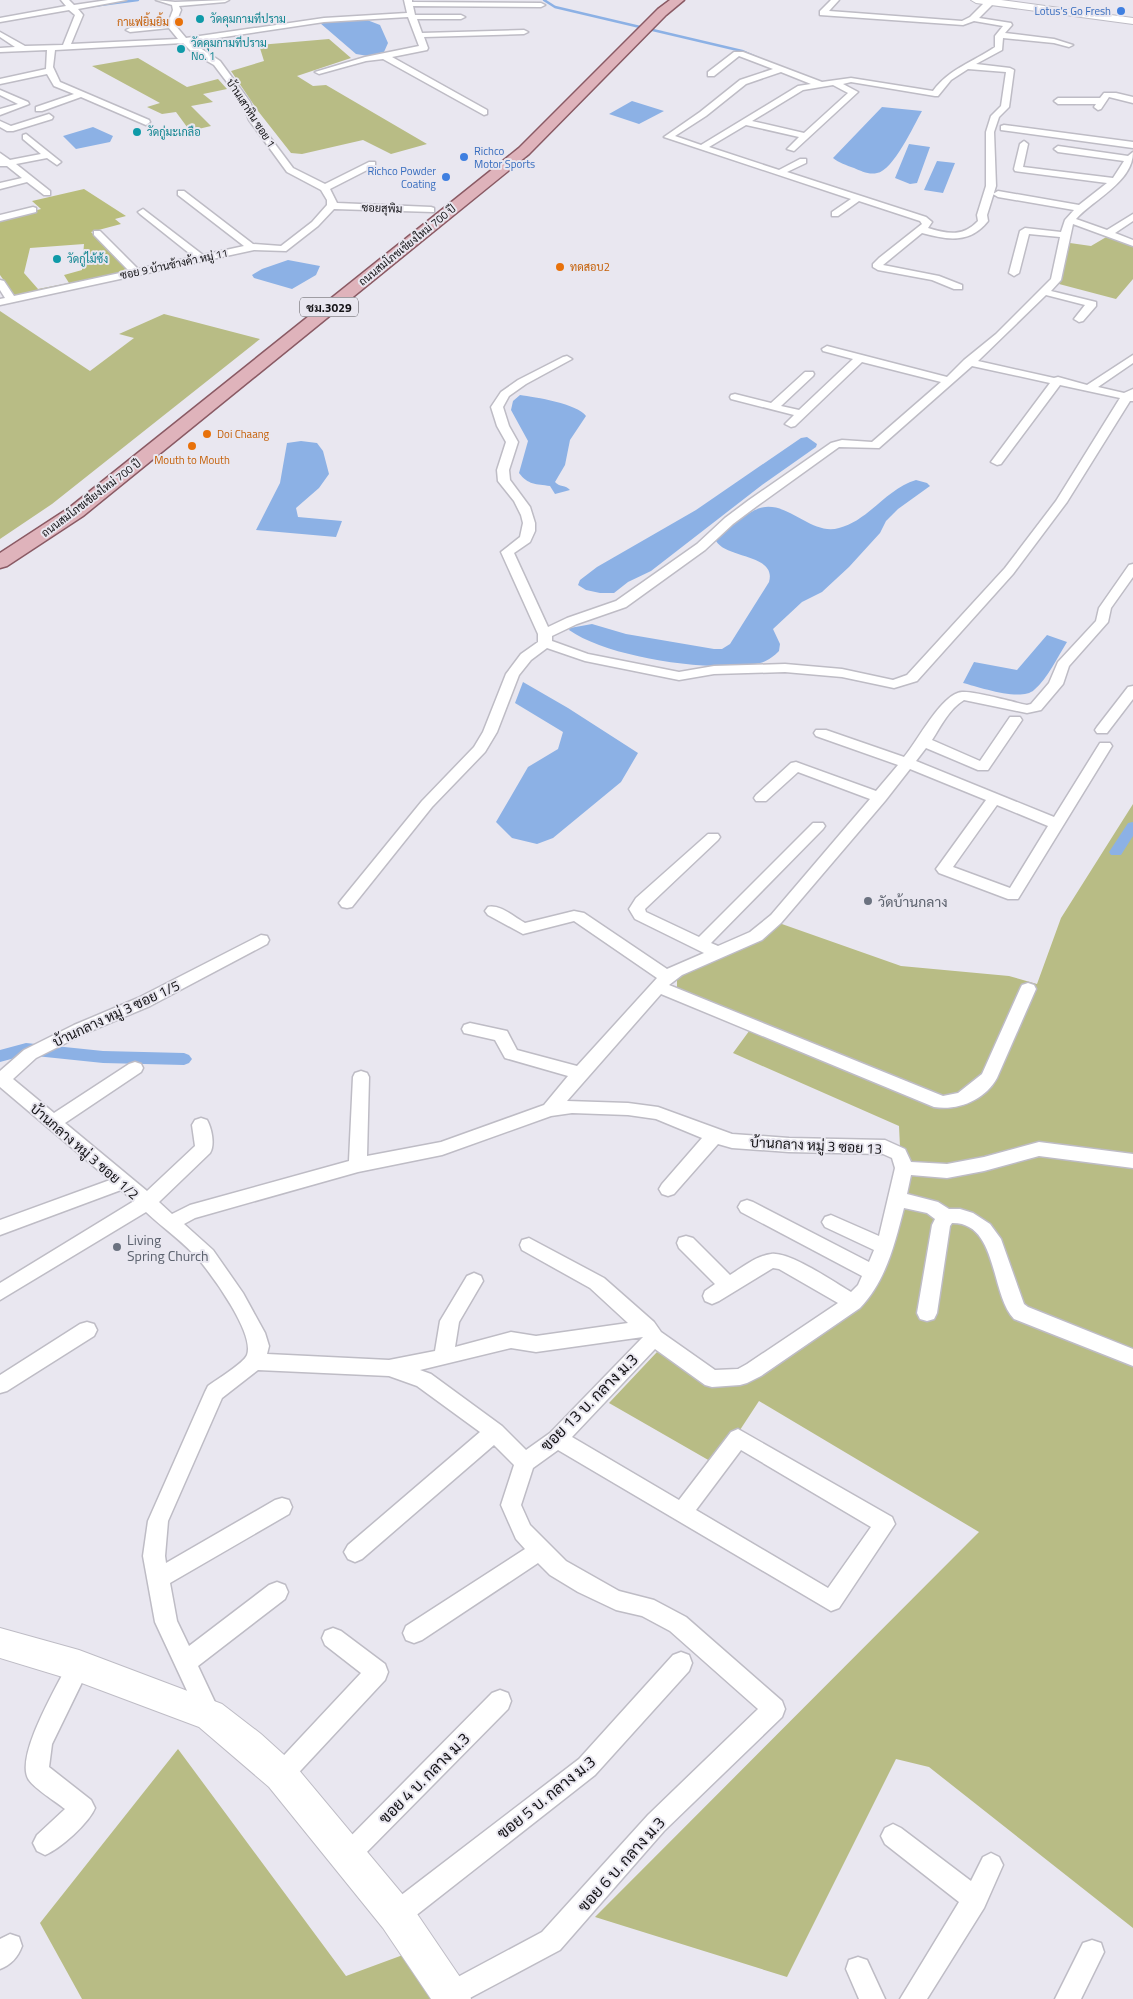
<svg xmlns="http://www.w3.org/2000/svg" width="1133" height="1999" viewBox="0 0 1133 1999" font-family="'Titillium Web',Sarabun,sans-serif">
<rect width="100%" height="100%" fill="#e9e7f0"/>
<!-- green -->
<path fill="#b8bc85" d="M329 39 351 58 297 76 313 86 326 85 427 144 391 154 363 140 302 154 291 153 258 111 231 71 264 61 259 45Z
M138 58 187 87 218 79 227 89 203 94 213 102 191 106 211 126 190 131 176 112 162 114 147 107 160 103 92 66Z
M1108 236 1133 246V279L1116 299 1059 284 1070 243 1091 246Z
M0 311 90 371 134 338 119 334 164 314 260 339 52 504 0 539Z
M1133 804V1928L929 1767 896 1759 787 1977 595 1917 979 1532 759 1401 717 1465 609 1403 657 1352 709 1383 747 1381 867 1291 903 1210 899 1126 733 1053 755 1023 677 989V978L757 940 779 923 901 966 1009 976 1037 984 1061 918Z
M178 1749 346 1976 411 1952 435 1999H82L40 1923Z"/>
<!-- forest -->
<path fill="#b9bd7c" fill-rule="evenodd" d="M84 189 126 216 115 219 121 224 91 232 130 271 15 296 0 275V220L41 209 32 201ZM84 244 82 270 64 275 69 283 38 289 24 273 30 248Z"/>
<!-- water -->
<path fill="#8cb1e5" d="M362 18 380 25 388 43 384 52 368 56 356 54 320 23 327 20Z
M632 101 664 111 639 124 609 114Z
M882 107 922 111C914 125 893 171 877 173 869 175 861 171 854 168 846 165 839 163 833 158Z
M93 127 113 136 110 142 76 149 63 136Z
M909 144 930 147 917 183 910 184 895 178Z
M937 161 955 163 943 193 924 190Z
M288 260 320 266 316 275 292 289 254 278 252 275 262 269Z
M520 395C535 397 578 404 586 416L570 440 565 465 555 482C559 487 566 485 570 490L555 494 550 486C536 484 528 485 519 473L528 441 511 410 513 401Z
M807 437 817 444 816 447 762 485 651 571 628 582 614 593H600L586 590 578 585 580 580 597 567 696 510 801 438Z
M301 441 317 443 323 451 329 474 319 488 296 508 298 517 342 521 336 537 256 530 280 483 287 443Z
M916 480 927 483 930 486 898 509 886 521 880 533 849 567 822 592 802 602 773 629 780 644 779 651C774 656 768 661 760 663 712 673 609 658 569 630L570 628 592 624 626 634 714 649H722L730 644 769 582C777 554 727 559 716 541L718 536C729 528 747 512 760 508 788 500 811 536 839 528 868 521 886 489 916 480Z
M1047 635 1067 642C1057 658 1048 678 1034 690 1021 702 979 687 963 683L974 662 1017 670Z
M523 682 568 708 638 753 621 782 553 838 537 844 512 838 496 822 528 767 558 749 563 732 515 703Z"/>
<g fill="none" stroke-linecap="round" stroke-linejoin="round">
<!-- stream -->
<path stroke="#8cb1e5" stroke-width="2.5" d="M544 0 555 7 742 51 758 58
M85 7 138 0"/>
<!-- canal -->
<path fill="#8cb1e5" fill-rule="evenodd" d="M1133 822V836L1121 855H1111L1109 852 1111 849 1128 823Z
M26 1043 103 1051 184 1053 189 1055 192 1059 189 1063 184 1065 103 1063 26 1055 0 1062V1050Z"/>
<defs>
<path id="street" d="M61 0H69L74 5 108 0H126L78 9 83 15 71 44 178 39 169 28 130 32 126 30 130 28 168 23 173 10 172 5 156 0 175 2 229 0 225 2 179 6 181 10 175 25 186 38 324 18 407 13 404 0H412V2L541 3 545 5 541 7 413 6 415 15H461L465 17 461 19H417L422 33 524 30 528 32 524 34 424 37 428 48 427 50 392 57 487 110V114L484 115 383 59 366 61 319 74 315 72 365 57 419 46 408 17 324 22 191 42 220 61 250 102 257 120 293 168 325 184 369 162H375V166L330 189 337 203 431 207 434 208V212L334 209 318 226 286 251 254 250 0 305V299L5 298 0 290V280L4 281 14 296 129 271 94 235V231H100L138 269 194 257 140 214 138 212 143 209 203 255 244 246 178 195V191H184L253 244 281 246 312 222 327 205V200L321 190 287 172 249 120 242 102 214 65 193 53 183 43 55 50 53 67 60 82 149 120 150 122 146 125 81 97 42 111H36V107L74 94 54 86 47 74 0 84V79L46 69 47 50 0 52V48L15 47 0 37V32L25 46 63 45 75 15 69 10 0 22V18L66 6Z
M831 0H839L829 11 962 21 970 17 987 0H991L994 2 993 4 979 18 1011 23 1012 25 1005 33 1054 39 1073 45 1069 47 1054 43 1003 38 1002 50 976 64 1010 68 1014 70 1009 107 999 117 994 132 996 186 987 215 988 221C970 244 947 240 922 233L883 265 939 276 962 285V289H954L932 280 878 270 873 267V264L879 258 922 224 920 221 859 201 838 216H832V212L851 199 664 137 700 112 740 80 773 69 739 56 714 76H708V72L734 52H743L822 82 851 78 933 91C949 69 973 62 995 47V36L1003 26 974 21 963 25 820 15V11ZM968 69 1006 72 1001 106 991 116 986 132V186L977 215 978 221C963 237 948 234 928 228L932 222 926 217 787 172 806 163V159H800L779 170 709 147 746 125 799 137 787 149 794 151 858 92 843 84 851 82 935 96H938L951 80ZM781 72 811 84 798 86 701 145 675 136 706 116 746 84ZM833 85 848 93 804 133 752 121 803 90Z
M0 90 28 102 29 104 0 115V109L18 104 0 95Z
M1104 93H1116L1133 97V103L1109 97 1101 109 1098 110 1094 107 1096 104H1058L1054 101 1058 98H1100Z
M49 114 53 117 52 119 13 131H7L0 127V121L11 126Z
M1004 125 1133 142V148L1001 130V126Z
M26 134 61 162 57 165 47 158 16 164 50 191V195H44L27 182 0 189V183L22 178 7 166H0V153L10 160 41 154 23 139V135Z
M1024 141 1028 144 1023 167 1113 178 1124 161 1058 152 1054 149 1058 146 1128 156 1133 152C1133 182 1094 199 1076 219L1107 230 1133 214V221L1115 233 1133 240V246L1073 224 1061 280 1051 291 1096 302V306L1083 321 1079 322 1074 319 1085 305 1046 295 978 361 1054 378 1058 377 1087 385 1133 355V363L1098 387 1124 393 1133 389V401H1130L1067 502 1013 574 917 681 894 688 842 677 785 672 714 674 679 680 585 661 547 648 531 660 519 675 497 732 485 752 432 807 352 907 347 908 342 907 339 903 342 899 422 801 474 747 483 732 506 674 521 654 538 642V634L501 552 520 537 523 523 521 515 514 501 498 481 497 470 506 442 497 426 491 407 501 392 518 380 563 357 567 356 572 359 526 384 509 396 503 407 509 426 518 442 509 470 510 480 530 507 535 523V531L530 542 514 553 548 627 567 618 616 601 697 544 725 518 749 500 831 443 842 440 872 442 941 382 862 362 795 426 791 427 785 424 794 415 731 399 730 397 731 395 735 394 771 403 805 372H813L814 374 813 376 781 406 799 410 853 359 823 351 822 349 827 346 947 377 964 360 996 334 1051 279 1060 237 1029 234 1019 273 1014 276 1009 273 1020 231 1025 228 1061 232 1065 220 1074 210 998 197 993 194 998 191 1079 205 1107 183 1015 171 1014 169 1020 144ZM972 366 1050 383 991 462 997 465 1001 464 1060 385 1120 398 1056 501 1005 568 907 675 893 680 842 669 785 664 714 666 679 672 588 654 552 641V636L577 624 626 607 705 550 733 524 757 506 839 447 879 448Z
M33 207 36 208V212L0 221V215Z
M1133 564V577L1111 608 1108 622 1069 666 1063 684 1041 710 1027 713 964 700C949 709 941 726 932 740L980 761 1010 717H1020L1022 720 988 770H978L926 748 916 761 1054 817 1100 743H1110L1112 746 1018 899H1008L939 873 936 869 939 865 986 800 910 769 885 801 781 923 762 940 682 975 669 985 943 1096 958 1093 982 1074 1020 989 1022 985 1028 983 1034 985 1036 989 997 1078C985 1100 958 1111 934 1107L661 994 567 1101 628 1103 658 1107 732 1134 789 1138 885 1140 905 1149 911 1162 947 1164 984 1157 1039 1142 1133 1154V1168L1039 1156 984 1171 947 1178 911 1175 907 1194 938 1202 949 1209H960L973 1213 990 1224 1001 1239 1024 1304 1028 1307 1133 1349V1366L1014 1319C990 1294 998 1222 952 1223L950 1226 937 1313 934 1319 927 1321 920 1319 917 1313 932 1225 935 1219 927 1213 904 1208C895 1243 886 1281 860 1308L761 1376 747 1383 740 1385 712 1387 705 1385 655 1349 572 1437 679 1500 731 1432 738 1429 892 1517 895 1524 839 1608 831 1611 558 1450 533 1468 521 1505 530 1525 566 1561 619 1591 654 1600 686 1617 782 1701 785 1709 782 1717 664 1831 560 1950 468 1999H439L438 1995 441 1986 542 1932 648 1815 758 1709 670 1631 642 1616 616 1610 578 1592 550 1575 538 1563 422 1640 414 1643 406 1640 403 1633 406 1626 525 1549 516 1539 501 1505 514 1465 494 1445 362 1559 355 1562 348 1559 344 1552 348 1545 480 1432 417 1386 389 1376 258 1370 222 1398 168 1521 165 1556 166 1563 275 1500 282 1498 289 1500 292 1507 289 1514 170 1583 177 1621 189 1646 269 1585 277 1582 285 1585 288 1592 285 1599 198 1666 221 1715 218 1723 210 1726 202 1723 155 1622 143 1556 148 1521 205 1392 208 1386C216 1380 244 1363 247 1355 255 1334 214 1278 200 1261 185 1243 163 1228 146 1212L0 1300V1283L134 1201 121 1190 0 1235V1220L110 1180 0 1087V1071L24 1050 74 1025 138 998 261 935 267 936 269 940 267 944 150 1006 86 1033 36 1058 13 1079 54 1113 129 1064 135 1062 141 1064 143 1068 141 1072 65 1123 147 1191 195 1146 192 1125 195 1120 201 1118 207 1120C212 1129 215 1145 210 1153L159 1202 172 1214 190 1205 349 1161 353 1077 355 1073 361 1071 367 1073 369 1077 367 1156 441 1142 544 1105 568 1076 505 1058 495 1040 464 1033 462 1029 464 1025 470 1023 507 1031 517 1050 577 1066 657 978 574 921 523 934 488 915 485 911 488 907C500 904 514 917 525 923L574 911 584 913 667 969 704 953 635 919 629 909 636 898 708 834H718L720 837 718 840 645 909 646 912 699 937 813 823H823L825 826 823 829 711 943 718 946 750 932 771 915 870 799 798 772 766 801H756L754 798 756 795 791 763 796 762 876 791 898 765 816 736 814 733 816 730H826L904 757C917 742 942 693 962 692 976 691 1012 702 1027 705L1031 704 1049 683 1058 662 1096 621 1099 608 1129 565ZM997 805 1048 826 1010 888 953 867ZM572 1113 628 1115 656 1119 702 1138 662 1184 659 1189 662 1194 668 1196 674 1194 718 1144 732 1148 789 1152 883 1154 892 1158 895 1168 879 1236 831 1215 825 1217 822 1222 825 1227 874 1250 869 1262 753 1202 747 1200 741 1202 738 1207 741 1212 862 1276 858 1285 851 1292C834 1282 789 1251 771 1254 756 1256 743 1267 730 1275L693 1238 686 1236 679 1238 677 1243 679 1248 715 1284 705 1291 703 1296 705 1301 712 1304 719 1301 773 1268 779 1269 838 1303 747 1364 738 1369 715 1370 661 1332 654 1322 604 1278 529 1238 522 1240 520 1245 522 1250 590 1288 628 1323 536 1336 511 1332 455 1347 459 1322 483 1281 481 1276 474 1273 467 1276 440 1321 435 1351 389 1360 267 1354 269 1346 265 1333 243 1293 213 1250 184 1224 195 1218 358 1172 442 1155 551 1116ZM643 1337 550 1433 526 1450 502 1426 431 1374 420 1370 511 1348 536 1352ZM741 1450 871 1527 828 1588 696 1510Z
M1133 686V699L1107 733H1097L1095 730 1097 727 1128 687Z
M87 1322 94 1324 97 1330 94 1336 7 1391 0 1393V1375L80 1324Z
M333 1628 341 1631 385 1664 388 1672 385 1680 289 1783 281 1787 273 1783 269 1775 273 1767 361 1673 325 1645 322 1638 325 1631Z
M681 1652 689 1655 692 1663 689 1671 595 1775 405 1924 396 1927 387 1924 384 1915 387 1906 579 1759 673 1655Z
M79 1655 87 1658 90 1666 52 1744 49 1767 91 1800 95 1808C89 1823 60 1849 45 1855L37 1851 33 1843 37 1835 65 1809C55 1801 35 1789 29 1780 13 1758 60 1681 71 1658Z
M500 1690 508 1693 511 1701 508 1709 356 1863 348 1867 340 1863 336 1855 340 1847 492 1693Z
M893 1824 901 1828 971 1881 983 1857 991 1853 999 1857 1003 1865 984 1908 927 1999H900L959 1902 885 1844 881 1836 885 1828Z
M10 1934 19 1937 22 1946C18 1957 11 1965 0 1969V1939Z
M1092 1940 1101 1943 1104 1952 1081 1999H1055L1083 1943Z
M858 1957 867 1960 885 1999H859L846 1969 849 1960Z"/>
<path id="secondary" d="M971 0H1001L1133 18V24L976 3Z
M0 1628 79 1650 222 1704 261 1734 293 1763 409 1902 466 1986 471 1999H431L383 1928 269 1787 199 1727 79 1682 0 1658Z"/>
<path id="primary" d="M670 0H684L666 15 529 154 83 516 7 566 0 568V553L69 508 519 148 658 9Z"/>
</defs>
<!-- street casing -->
<use href="#street" stroke="#bebcc5" stroke-width="3"/>
<!-- secondary casing -->
<use href="#secondary" stroke="#bebcc5" stroke-width="2"/>
<!-- primary casing -->
<use href="#primary" stroke="#8a5a64" stroke-width="3"/>
<!-- street -->
<use href="#street" fill="#fff" fill-rule="evenodd"/>
<!-- secondary -->
<use href="#secondary" fill="#fff" fill-rule="evenodd"/>
<!-- primary -->
<use href="#primary" fill="#dfb3bb" fill-rule="evenodd"/>
</g>
<!-- markers -->
<g fill="#3f7fe0" stroke="#e9e7f0" stroke-width="2">
<circle cx="1121" cy="11" r="5"/>
<circle cx="464" cy="157" r="5"/>
<circle cx="446" cy="177" r="5"/>
</g>
<g fill="#0f9aa8" stroke="#e9e7f0" stroke-width="2">
<circle cx="200" cy="19" r="5"/>
<circle cx="181" cy="49" r="5"/>
<circle cx="137" cy="132" r="5"/>
<circle cx="57" cy="259" r="5"/>
</g>
<g fill="#e8710a" stroke="#e9e7f0" stroke-width="2">
<circle cx="179" cy="22" r="5"/>
<circle cx="560" cy="267" r="5"/>
<circle cx="207" cy="434" r="5"/>
<circle cx="192" cy="446" r="5"/>
</g>
<g fill="#6b7280" stroke="#e9e7f0" stroke-width="2">
<circle cx="868" cy="901" r="5"/>
<circle cx="117" cy="1247" r="5"/>
</g>
<g text-anchor="middle" dominant-baseline="central" stroke-width="4" stroke-linejoin="round" paint-order="stroke">
<!-- far-shop labels -->
<g font-size="11" fill="#366cbe" stroke="#e9e7f0" text-anchor="end">
<text x="1111" y="11">Lotus's Go Fresh</text>
<text x="474" y="151" text-anchor="start">Richco<tspan x="474" dy="13">Motor Sports</tspan></text>
<text x="436" y="171">Richco Powder<tspan x="436" dy="13">Coating</tspan></text>
</g>
<!-- far-culture labels -->
<g font-size="11" fill="#0d838f" stroke="#e9e7f0" text-anchor="start">
<text x="210" y="19">วัดคุมกามทีปราม</text>
<text x="191" y="43">วัดคุมกามทีปราม<tspan x="191" dy="13">No. 1</tspan></text>
<text x="147" y="132">วัดกู่มะเกลือ</text>
<text x="67" y="259">วัดกู่ไม้ซ้ง</text>
</g>
<!-- far-food labels -->
<g font-size="11" fill="#c56008" stroke="#e9e7f0" text-anchor="start">
<text x="169" y="22" text-anchor="end">กาแฟยิ้มยิ้ม</text>
<text x="570" y="267">ทดสอบ2</text>
<text x="217" y="434">Doi Chaang</text>
<text x="192" y="460" text-anchor="middle">Mouth to Mouth</text>
</g>
<!-- far-street labels -->
<g font-size="11" fill="#141316" stroke="#e9e7f0">
<text transform="translate(251 113) rotate(57)">บ้านเสาหิน ซอย 1</text>
<text transform="translate(382 208) rotate(2)">ซอยสุพิม</text>
<text transform="translate(407 245) rotate(-39)">ถนนสมโภชเชียงใหม่ 700 ปี</text>
<text transform="translate(174 264) rotate(-12)">ซอย 9 บ้านช้างค้า หมู่ 11</text>
<text transform="translate(91 498) rotate(-37)">ถนนสมโภชเชียงใหม่ 700 ปี</text>
</g>
<!-- shield labels -->
<rect fill="#e9e7f0" stroke="#545357" stroke-width="1" x="300" y="297.5" width="58" height="19" rx="4"/>
<g font-size="12" font-weight="bold" fill="#141316">
<text x="329" y="307">ชม.3029</text>
</g>
<!-- worship labels -->
<g font-size="14" fill="#5b616d" stroke="#e9e7f0" text-anchor="start">
<text x="878" y="901">วัดบ้านกลาง</text>
<text x="127" y="1239">Living<tspan x="127" dy="16">Spring Church</tspan></text>
</g>
<!-- street labels -->
<g font-size="14" fill="#141316" stroke="#e9e7f0">
<text transform="translate(116 1013) rotate(-25)">บ้านกลาง หมู่ 3 ซอย 1/5</text>
<text transform="translate(816 1145) rotate(3)">บ้านกลาง หมู่ 3 ซอย 13</text>
<text transform="translate(85 1151) rotate(41)">บ้านกลาง หมู่ 3 ซอย 1/2</text>
</g>
<!-- near-street labels -->
<g font-size="16" fill="#141316" stroke="#e9e7f0">
<text transform="translate(589 1402) rotate(-45)">ฃอย 13 บ. กลาง ม.3</text>
<text transform="translate(424 1778) rotate(-45)">ฃอย 4 บ. กลาง ม.3</text>
<text transform="translate(546 1797) rotate(-39)">ฃอย 5 บ. กลาง ม.3</text>
<text transform="translate(621 1864) rotate(-48)">ฃอย 6 บ. กลาง ม.3</text>
</g>
</g>
</svg>
